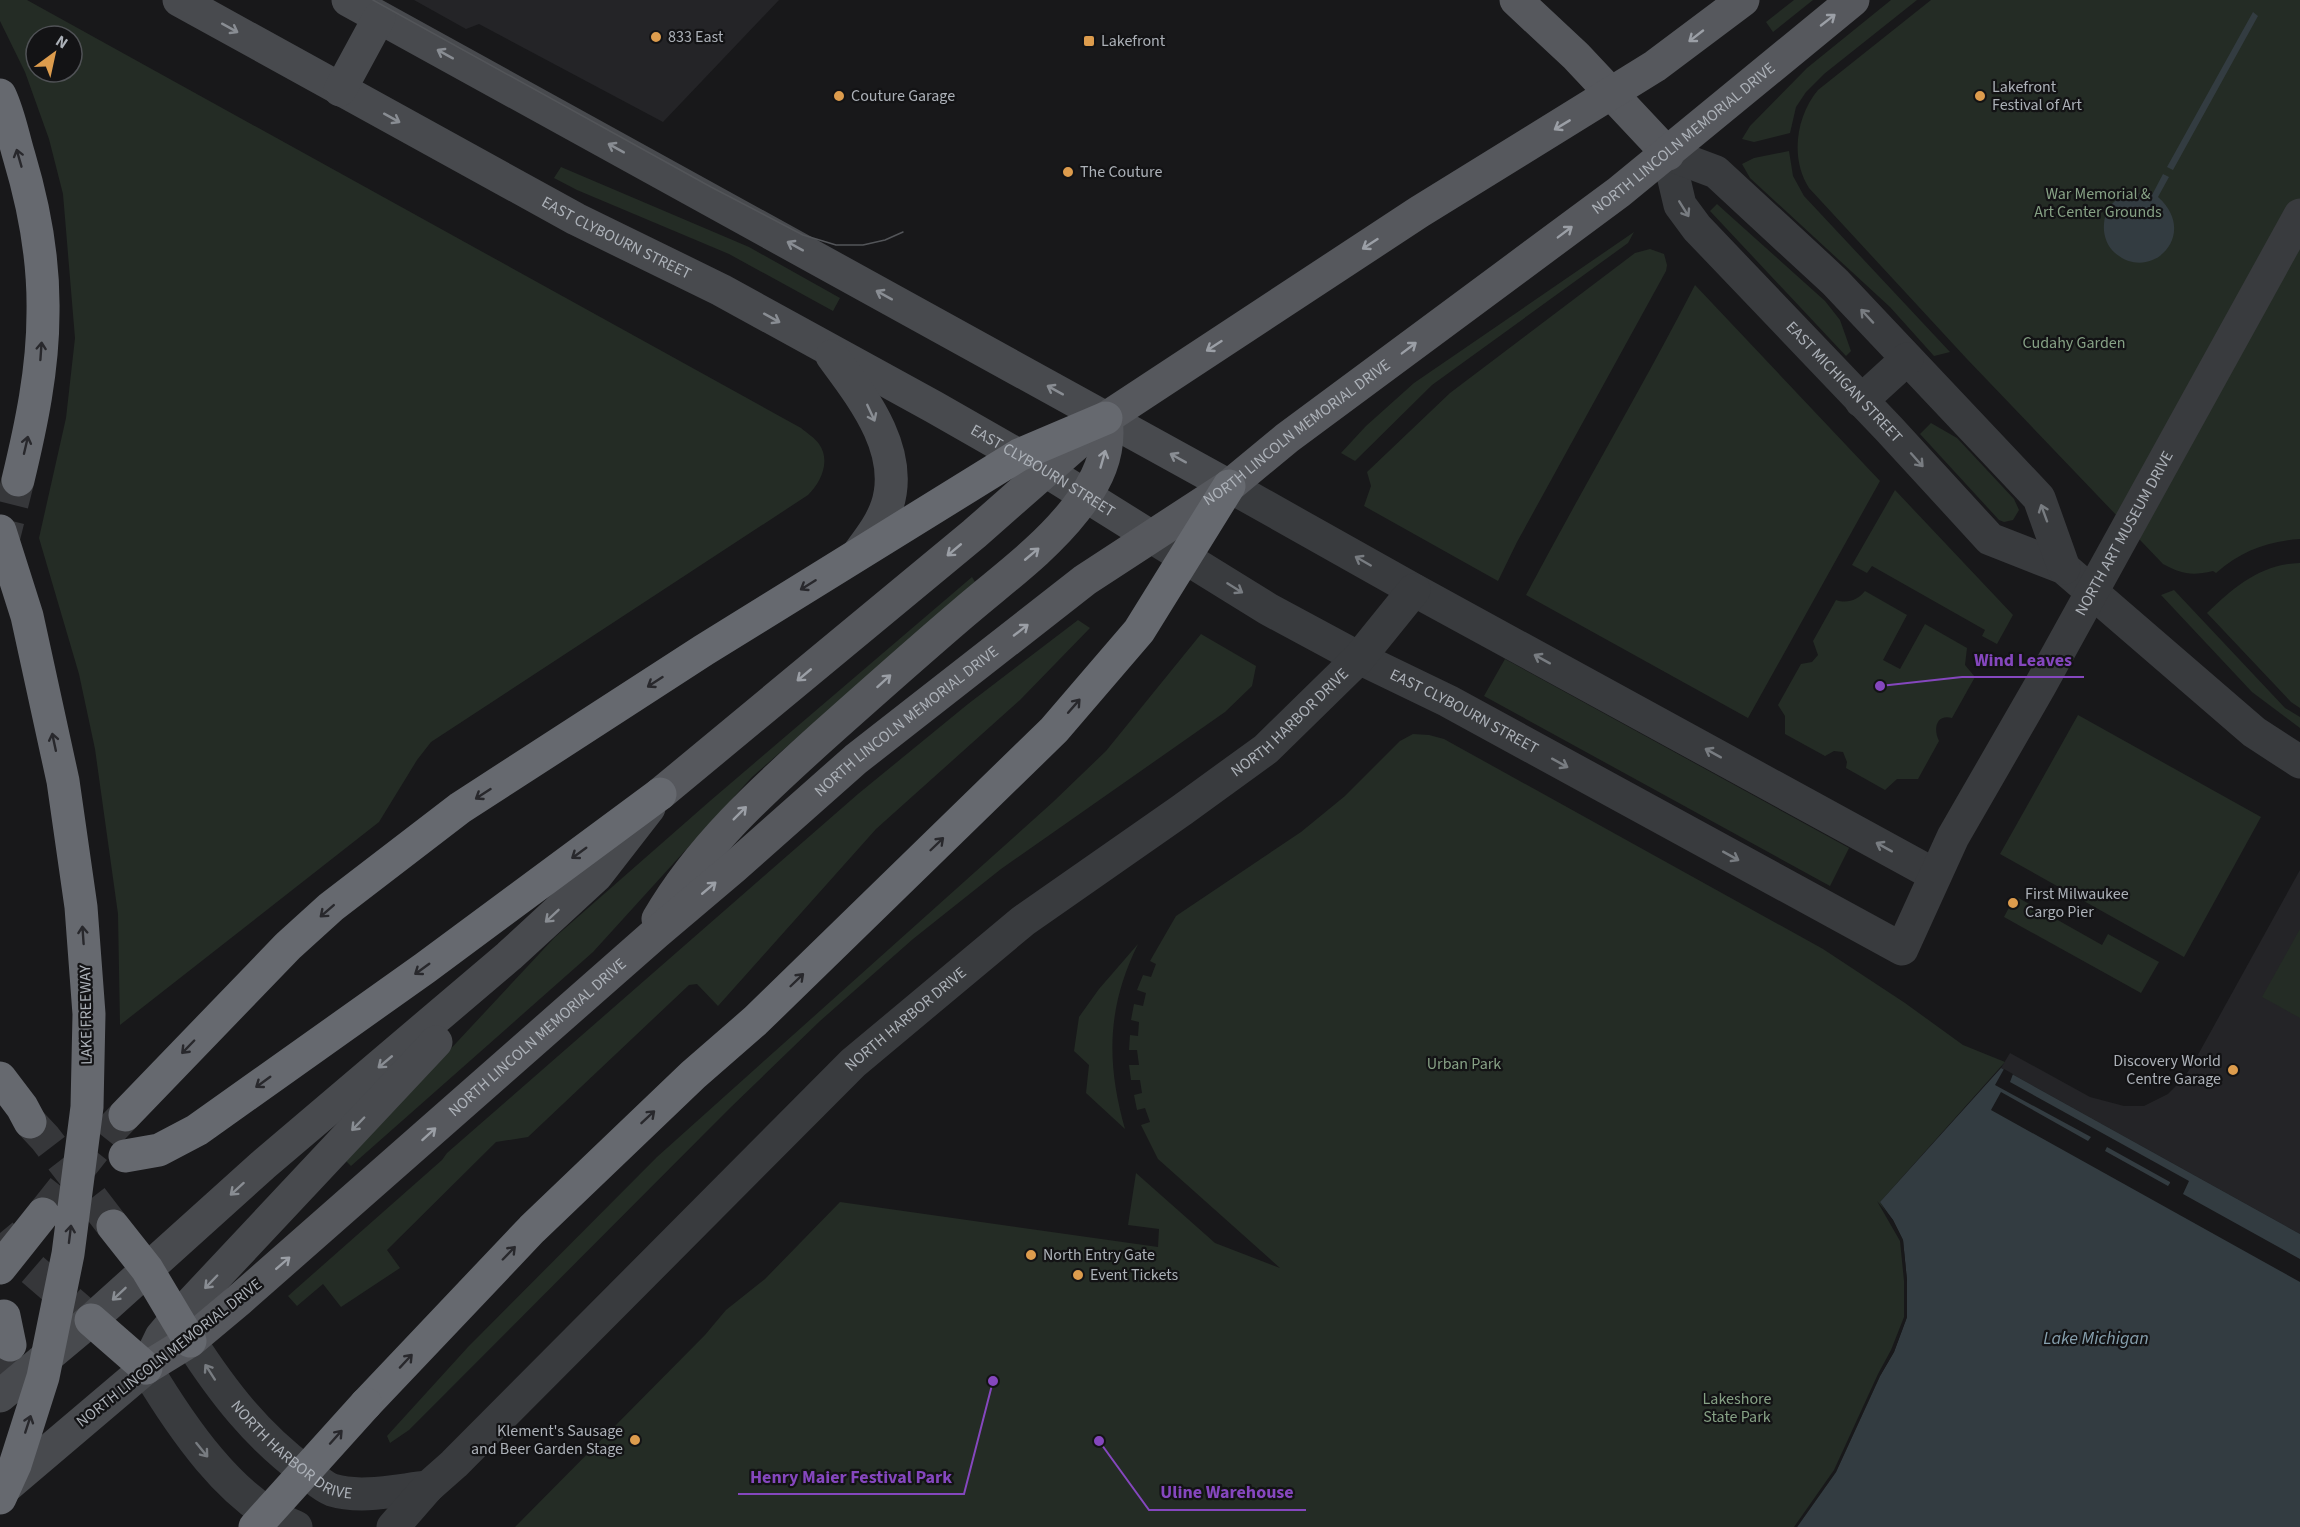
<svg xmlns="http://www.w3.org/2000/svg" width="2300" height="1527" viewBox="0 0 2300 1527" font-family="'Source Sans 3',sans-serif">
<rect width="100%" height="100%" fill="#18181a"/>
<!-- built -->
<path fill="#242427" d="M414 0H779L663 122 479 24 466 29Z
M2300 870V1234L2001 1068 2010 1053 2090 1097 2124 1106H2144L2168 1094 2184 1078 2194 1062Z"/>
<!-- green -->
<path fill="#242c25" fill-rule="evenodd" d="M0 0H27L801 428C807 433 815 438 819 444 831 461 821 482 808 495L431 742 417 760 379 822 120 1025 118 914 95 749 79 674 39 538 66 418 75 338 63 194 49 139 25 72 0 21ZM36 36H72V72H36Z
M1794 0H1813L1773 32 1766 22Z
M1891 0H1917L1824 74 1806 92 1796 107 1790 133 1754 142 1742 139 1750 126 1807 68Z
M1931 0H2300V539C2267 541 2241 551 2216 573L2213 571C2191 576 2182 574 2163 564L1967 359 1809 188C1790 159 1796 116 1818 90Z
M1789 151 1793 176 1804 196 1950 352 1934 356 1890 307 1750 178 1742 164 1754 158Z
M561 167 749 247 840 298 833 311 729 254 577 190 554 178Z
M1717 204 1825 301 1840 320 1851 351 1846 356 1710 211Z
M1634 232 1628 243 1432 385 1355 461 1341 453 1366 426 1414 383Z
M1650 249 1664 254 1667 265 1666 271 1517 542 1498 581 1364 506 1371 486 1367 472 1450 393 1635 253Z
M1695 285 1880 481 1748 718 1526 595C1581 491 1641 390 1695 285Z
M1931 423 1957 438 2014 499 2019 510 2013 520 2004 522 1999 520 1920 434Z
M1895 490 2013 615 1997 644 1982 636 1985 630 1872 566 1867 573 1852 565Z
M2300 563V708L2291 702 2207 613C2234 587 2261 564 2300 563Z
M972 577 975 582 752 777 593 952 351 1166 346 1161 555 937 710 801Z
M2174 590 2285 708 2300 717V728L2252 692 2161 595Z
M1865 591 1907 615 1883 660 1900 669 1925 624 1967 648 1965 665 1975 677 1952 718C1936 714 1933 729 1939 741L1918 779H1897L1885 790 1846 768 1847 762 1843 752 1834 751 1825 756 1785 734V716L1778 705 1801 664 1812 662 1818 655 1813 641 1836 600C1847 604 1858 600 1865 591Z
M1078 620 1090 628 1020 700 876 829 718 1006 697 984 689 985 528 1137 496 1142 387 1250 400 1268 341 1307 323 1284 297 1306 288 1296 442 1160 447 1153 858 794 968 704Z
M1201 634 1256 666 1252 686 1225 712 1001 869 913 939 820 1021 730 1108 409 1430 390 1443 387 1436 468 1347 657 1157 1053 802 1106 751Z
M1505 659 1849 848 1830 886 1484 696Z
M2078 715 2261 817 2184 957 2000 854Z
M1413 734 1429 735 1444 739 1823 949 1905 1003 1963 1045 2005 1062 1880 1202 1903 1240 1907 1317 1836 1472 1797 1527H515L705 1335 726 1310 765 1279 840 1202 1158 1247 1159 1229 1128 1225 1136 1173 1215 1243 1280 1268 1158 1159 1141 1125 1150 1122 1145 1108 1137 1110 1134 1095 1142 1093 1140 1080H1131L1129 1065H1139L1137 1050H1129L1130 1035 1138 1036 1139 1022 1131 1020 1134 1004 1143 1006 1146 993 1137 990 1143 975 1151 977 1156 964 1150 961 1176 916 1301 832 1345 796 1400 741Z
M2015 896 2102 945 2108 934 2159 962 2141 993 2004 917Z
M2300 929V1018L2262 997Z
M1138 944C1107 1007 1106 1062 1125 1129L1086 1093 1089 1065 1074 1051 1079 1017 1099 989Z"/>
<!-- water -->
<path fill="#333c41" d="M2253 12 2258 16 2173 170 2167 167Z
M2163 174 2169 177 2158 197C2200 234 2151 284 2115 253 2107 246 2103 235 2104 224 2106 198 2130 189 2152 195Z
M2001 1068 2300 1234V1527H1797L1836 1472 1880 1376 1894 1352 1907 1317V1280L1903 1240 1893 1220 1880 1202Z"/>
<!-- pier -->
<path fill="#18181a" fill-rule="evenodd" d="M2004 1069 2013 1074 2010 1082 2189 1181 2183 1194 2300 1259V1282L1991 1110 2001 1092 2088 1141 2091 1137 1995 1085ZM2107 1147 2170 1182V1183L2168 1186 2105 1151Z
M1877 1201 1893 1220 1903 1240 1907 1281V1317L1894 1352 1880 1376 1836 1472 1797 1527H1794L1834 1470 1878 1374 1891 1350 1904 1317V1281L1900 1241Z"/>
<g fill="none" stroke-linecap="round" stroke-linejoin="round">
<!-- highway-tunnel -->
<path stroke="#36373a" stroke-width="33" stroke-dasharray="33 16" stroke-linecap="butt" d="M0 552 18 480
M30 1122 45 1138 113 1226
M43 1214 105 1136 125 1115
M0 1233 25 1263 91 1320
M0 1387 8 1362 10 1345"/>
<!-- street -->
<g stroke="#393b3e" stroke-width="33">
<path id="s1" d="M1668 154 1680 205 1697 228 1889 429 1990 539 2064 568 2254 732 2300 762"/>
<path d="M1668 154 1716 172 1835 282 2039 498 2064 568"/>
<path d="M1861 401 1907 359"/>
<path d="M1229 486 1414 590 1935 875"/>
<path id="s2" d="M1150 536 1268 609 1359 658 1448 701 1902 949 1953 837 2040 686 2300 215"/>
<path id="s3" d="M190 1341C223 1392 256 1435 306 1472 313 1477 323 1487 332 1490 361 1499 398 1490 428 1487"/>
<path d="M146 1368C179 1423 232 1504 296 1527"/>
<path id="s4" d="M393 1527 428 1487 454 1464 853 1063 1023 921 1182 810 1266 749 1359 658 1414 590"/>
</g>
<!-- secondary -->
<g stroke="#484a4e" stroke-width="33">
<path id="s5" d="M179 0 576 219 721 290 934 407 1046 471 1150 536"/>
<path d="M348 0 1229 486"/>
<path d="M340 90 379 18"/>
<path d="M832 356C863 398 905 451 887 506 881 524 869 539 858 554"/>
<path d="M0 1396 91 1320 263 1165 509 956 597 875 649 808"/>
<path d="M0 1492 146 1368 161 1337 177 1318 436 1042"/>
</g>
<!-- primary -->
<g stroke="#56585d" stroke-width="33">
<path d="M1516 0 1576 56 1668 154"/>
<path d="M660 794 974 534 1106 418 1419 212 1655 66 1743 0"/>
<path d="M658 919C699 848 761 792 822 737 868 696 914 655 962 614 1000 581 1044 550 1075 510 1097 482 1111 454 1106 418"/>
<path id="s6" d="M146 1368 190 1341 239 1300 656 933 733 868 856 759 1085 580 1229 486 1287 438 1619 192 1853 0"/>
</g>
<!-- highway -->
<path stroke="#66696f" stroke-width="33" d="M0 95C9 114 13 136 19 156 34 206 44 261 43 313 43 370 31 426 18 480
M0 1078 22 1107 30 1122
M125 1115 288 946 331 907 460 808 704 650 1019 455 1106 418
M125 1156 159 1150 197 1130 425 968 660 794
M113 1226 147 1269 190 1341
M4 1316 10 1345
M91 1320 146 1368
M366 1404 532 1229 693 1075 755 1021 1054 730 1139 631 1229 486"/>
<!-- tram -->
<path stroke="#535559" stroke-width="1.5" d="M373 0 711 187 803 235 836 245H863L885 240 903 232"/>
<!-- highway-bridge -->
<path stroke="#66696f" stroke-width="33" d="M0 531 27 616 63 781 81 907 89 1014 87 1107 68 1254 43 1377 15 1465 0 1498
M0 1268 43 1214
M255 1527 366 1404"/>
</g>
<!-- one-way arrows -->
<defs><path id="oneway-shaft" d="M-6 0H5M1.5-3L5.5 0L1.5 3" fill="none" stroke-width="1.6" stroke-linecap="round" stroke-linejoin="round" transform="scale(1.5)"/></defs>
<g stroke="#9b9fa6">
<use href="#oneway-shaft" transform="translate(1828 20) rotate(-38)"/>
<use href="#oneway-shaft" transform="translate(1696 36) rotate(142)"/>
<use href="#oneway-shaft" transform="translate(1562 125) rotate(149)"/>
<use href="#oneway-shaft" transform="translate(1565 232) rotate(-37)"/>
<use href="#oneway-shaft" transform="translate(1370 244) rotate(147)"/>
<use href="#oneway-shaft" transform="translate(1214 346) rotate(147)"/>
<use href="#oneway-shaft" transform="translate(1409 348) rotate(-37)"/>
<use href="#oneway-shaft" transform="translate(1103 459) rotate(-74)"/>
<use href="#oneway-shaft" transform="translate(954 550) rotate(140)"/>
<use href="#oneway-shaft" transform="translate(1032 554) rotate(-40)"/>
<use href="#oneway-shaft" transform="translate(1021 630) rotate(-38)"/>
<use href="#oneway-shaft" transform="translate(804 675) rotate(140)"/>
<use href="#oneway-shaft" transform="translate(884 681) rotate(-42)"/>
<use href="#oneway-shaft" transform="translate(740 813) rotate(-45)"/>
<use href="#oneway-shaft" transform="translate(709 888) rotate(-40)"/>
<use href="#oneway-shaft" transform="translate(429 1134) rotate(-42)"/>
<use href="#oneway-shaft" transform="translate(283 1263) rotate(-41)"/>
</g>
<g stroke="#898d93">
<use href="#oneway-shaft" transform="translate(230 28) rotate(29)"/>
<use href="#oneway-shaft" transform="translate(445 54) rotate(-151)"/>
<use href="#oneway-shaft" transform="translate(392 118) rotate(29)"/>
<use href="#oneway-shaft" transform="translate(616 148) rotate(-151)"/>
<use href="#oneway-shaft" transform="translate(795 246) rotate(-151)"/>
<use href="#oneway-shaft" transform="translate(884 295) rotate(-151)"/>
<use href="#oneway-shaft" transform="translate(772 318) rotate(29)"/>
<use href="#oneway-shaft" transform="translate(1055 390) rotate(-151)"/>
<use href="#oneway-shaft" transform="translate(871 413) rotate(65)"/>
<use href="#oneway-shaft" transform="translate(1178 458) rotate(-151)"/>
<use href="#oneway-shaft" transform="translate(552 916) rotate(137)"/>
<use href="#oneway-shaft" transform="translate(385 1062) rotate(140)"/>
<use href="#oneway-shaft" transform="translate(358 1124) rotate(134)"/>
<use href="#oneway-shaft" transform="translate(237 1189) rotate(138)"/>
<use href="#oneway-shaft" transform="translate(211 1282) rotate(134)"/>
<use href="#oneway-shaft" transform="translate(119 1294) rotate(137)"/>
</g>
<g stroke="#28282c">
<use href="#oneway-shaft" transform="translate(19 158) rotate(-106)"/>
<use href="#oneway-shaft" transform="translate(41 351) rotate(-86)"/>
<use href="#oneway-shaft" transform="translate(26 445) rotate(-77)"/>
<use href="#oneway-shaft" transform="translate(808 585) rotate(148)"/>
<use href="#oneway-shaft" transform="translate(655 682) rotate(147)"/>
<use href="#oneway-shaft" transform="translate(1074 706) rotate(-49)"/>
<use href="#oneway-shaft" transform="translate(54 742) rotate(-102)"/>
<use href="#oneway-shaft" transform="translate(483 794) rotate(147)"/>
<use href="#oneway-shaft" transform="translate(937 844) rotate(-44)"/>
<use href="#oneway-shaft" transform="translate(579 853) rotate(144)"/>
<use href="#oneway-shaft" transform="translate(327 911) rotate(139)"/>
<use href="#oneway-shaft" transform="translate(83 935) rotate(-94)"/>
<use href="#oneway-shaft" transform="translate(422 969) rotate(144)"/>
<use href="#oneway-shaft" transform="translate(797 980) rotate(-44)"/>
<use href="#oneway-shaft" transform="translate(188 1047) rotate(134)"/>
<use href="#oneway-shaft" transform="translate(263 1082) rotate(144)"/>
<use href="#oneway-shaft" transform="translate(648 1117) rotate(-43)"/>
<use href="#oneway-shaft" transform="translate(70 1234) rotate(-83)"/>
<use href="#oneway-shaft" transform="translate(509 1253) rotate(-46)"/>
<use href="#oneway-shaft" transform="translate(406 1361) rotate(-47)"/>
<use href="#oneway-shaft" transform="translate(28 1424) rotate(-72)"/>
<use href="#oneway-shaft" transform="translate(336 1437) rotate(-48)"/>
</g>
<g stroke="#787c81">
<use href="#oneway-shaft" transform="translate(1684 209) rotate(58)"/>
<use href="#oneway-shaft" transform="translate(1867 316) rotate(-133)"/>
<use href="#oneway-shaft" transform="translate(1917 460) rotate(48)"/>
<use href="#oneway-shaft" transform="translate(2044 513) rotate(-110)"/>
<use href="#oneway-shaft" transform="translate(1363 561) rotate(-150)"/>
<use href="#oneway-shaft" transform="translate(1235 588) rotate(32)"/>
<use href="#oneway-shaft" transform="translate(1542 659) rotate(-151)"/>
<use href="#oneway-shaft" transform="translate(1713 753) rotate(-151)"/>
<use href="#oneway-shaft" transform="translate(1560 763) rotate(29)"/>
<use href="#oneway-shaft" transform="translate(1884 847) rotate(-151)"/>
<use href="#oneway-shaft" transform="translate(1731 856) rotate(29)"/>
<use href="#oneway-shaft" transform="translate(210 1372) rotate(-123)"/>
<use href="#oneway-shaft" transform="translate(202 1450) rotate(51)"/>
</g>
<!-- markers -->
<g fill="#dd9c4d" stroke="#131315" stroke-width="2">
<circle cx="656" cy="37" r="6"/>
<rect x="1083" y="35" width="12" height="12" rx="3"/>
<circle cx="839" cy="96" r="6"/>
<circle cx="1980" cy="96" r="6"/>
<circle cx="1068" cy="172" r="6"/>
<circle cx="2013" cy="903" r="6"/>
<circle cx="2233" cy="1070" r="6"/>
<circle cx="1031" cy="1255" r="6"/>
<circle cx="1078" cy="1275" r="6"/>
<circle cx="635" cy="1440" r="6"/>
</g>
<g text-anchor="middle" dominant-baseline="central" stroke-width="4.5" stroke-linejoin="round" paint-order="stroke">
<!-- poi labels -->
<g font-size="16" fill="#acb1b8" stroke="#131315" text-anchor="start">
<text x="668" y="37">833 East</text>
<text x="1101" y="41">Lakefront</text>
<text x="1992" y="87">Lakefront<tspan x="1992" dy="18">Festival of Art</tspan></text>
<text x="851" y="96">Couture Garage</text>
<text x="1080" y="172">The Couture</text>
<text x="2025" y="894">First Milwaukee<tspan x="2025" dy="18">Cargo Pier</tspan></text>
<text x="2221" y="1061" text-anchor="end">Discovery World<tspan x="2221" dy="18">Centre Garage</tspan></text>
<text x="1043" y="1255">North Entry Gate</text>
<text x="1090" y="1275">Event Tickets</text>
<text x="623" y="1431" text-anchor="end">Klement's Sausage<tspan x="623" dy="18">and Beer Garden Stage</tspan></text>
</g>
<!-- street labels -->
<g font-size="16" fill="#acb1b8" stroke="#131315">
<text stroke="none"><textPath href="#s6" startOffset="1971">NORTH LINCOLN MEMORIAL DRIVE</textPath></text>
<text stroke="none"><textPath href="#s5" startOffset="498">EAST CLYBOURN STREET</textPath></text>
<text stroke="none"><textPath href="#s1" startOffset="294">EAST MICHIGAN STREET</textPath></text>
<text stroke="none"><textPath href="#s6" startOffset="1485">NORTH LINCOLN MEMORIAL DRIVE</textPath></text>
<text stroke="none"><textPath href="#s5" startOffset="984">EAST CLYBOURN STREET</textPath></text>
<text stroke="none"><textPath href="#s2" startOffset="1330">NORTH ART MUSEUM DRIVE</textPath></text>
<text stroke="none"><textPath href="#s2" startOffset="360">EAST CLYBOURN STREET</textPath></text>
<text stroke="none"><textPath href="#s6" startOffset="999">NORTH LINCOLN MEMORIAL DRIVE</textPath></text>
<text stroke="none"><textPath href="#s4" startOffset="1208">NORTH HARBOR DRIVE</textPath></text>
<text transform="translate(86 1015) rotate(-91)">LAKE FREEWAY</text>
<text stroke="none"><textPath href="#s4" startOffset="722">NORTH HARBOR DRIVE</textPath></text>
<text stroke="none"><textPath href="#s6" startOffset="513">NORTH LINCOLN MEMORIAL DRIVE</textPath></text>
<text transform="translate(169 1353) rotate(-38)">NORTH LINCOLN MEMORIAL DRIVE</text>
<text stroke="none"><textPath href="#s3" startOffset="152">NORTH HARBOR DRIVE</textPath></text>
</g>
<!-- park labels -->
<g font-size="16" fill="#86a185" stroke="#131315">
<text x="2098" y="194">War Memorial &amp;<tspan x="2098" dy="18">Art Center Grounds</tspan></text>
<text x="2074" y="343">Cudahy Garden</text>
<text x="1464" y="1064">Urban Park</text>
<text x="1737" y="1399">Lakeshore<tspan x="1737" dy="18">State Park</tspan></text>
</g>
<!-- water labels -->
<g font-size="18" font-style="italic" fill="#87a1af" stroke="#131315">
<text x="2096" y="1338">Lake Michigan</text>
</g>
</g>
<!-- callouts -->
<path fill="none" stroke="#8547be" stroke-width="2" d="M1880 686L1962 677H2084M993 1381L964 1494H738M1099 1441L1149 1510H1306"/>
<g fill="#8547be" stroke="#131315" stroke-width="2">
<circle cx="1880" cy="686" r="6"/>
<circle cx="993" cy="1381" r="6"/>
<circle cx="1099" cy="1441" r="6"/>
</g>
<g font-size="18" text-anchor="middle" font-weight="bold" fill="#8547be" stroke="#131315" stroke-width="4.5" stroke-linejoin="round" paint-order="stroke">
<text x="2023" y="666">Wind Leaves</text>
<text x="851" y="1483">Henry Maier Festival Park</text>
<text x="1227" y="1498">Uline Warehouse</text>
</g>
<!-- north arrow -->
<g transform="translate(54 54) rotate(33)"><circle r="28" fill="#131315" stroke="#505256" stroke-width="1.5"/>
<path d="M0-4.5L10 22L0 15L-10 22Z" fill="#dd9c4d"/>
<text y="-9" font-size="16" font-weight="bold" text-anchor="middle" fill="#acb1b8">N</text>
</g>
</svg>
